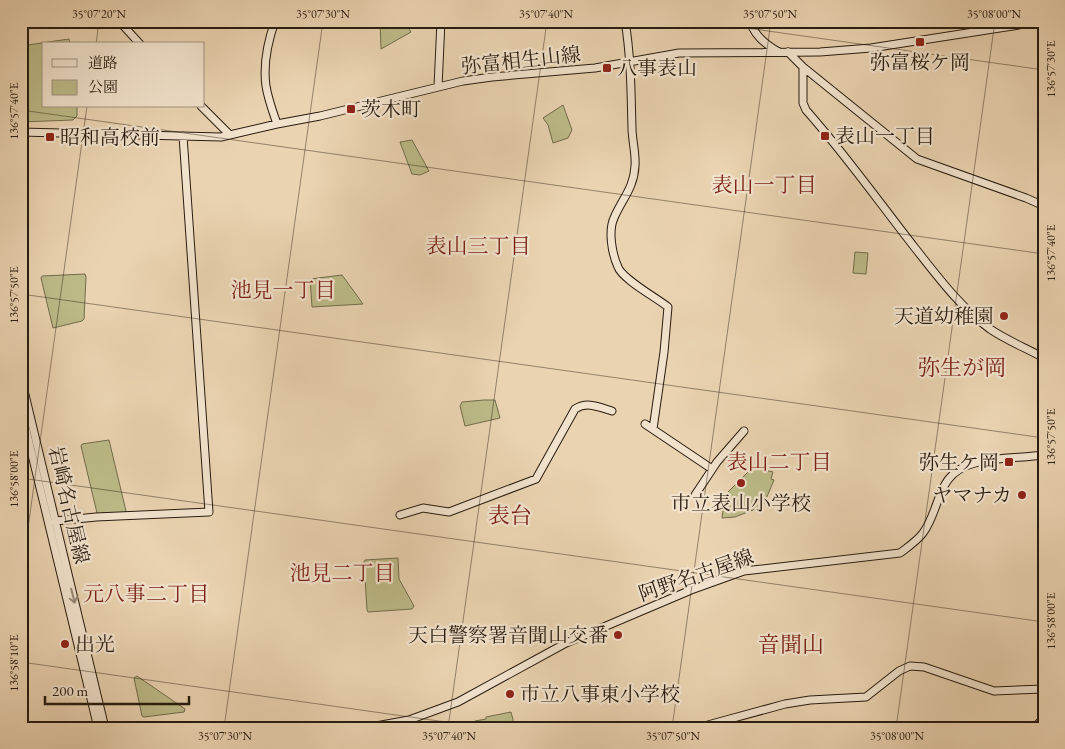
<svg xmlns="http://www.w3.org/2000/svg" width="1065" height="749" viewBox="0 0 1065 749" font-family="'EB Garamond','Noto Serif JP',serif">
<rect width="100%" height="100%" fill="#ead3b1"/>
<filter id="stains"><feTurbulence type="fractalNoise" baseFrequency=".004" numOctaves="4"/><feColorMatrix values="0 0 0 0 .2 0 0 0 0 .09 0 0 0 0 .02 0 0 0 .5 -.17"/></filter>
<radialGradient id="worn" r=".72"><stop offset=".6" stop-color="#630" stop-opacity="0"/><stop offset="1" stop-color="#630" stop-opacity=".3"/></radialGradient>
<!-- park -->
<path fill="#bcbb88" stroke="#726c4c" d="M380 21H405L411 32 381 49Z
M69 39 70 44H44V106H77V116L73 120 21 122V46Z
M563 105 572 130 568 138 553 143 548 125 543 118Z
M412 140 429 171 420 175 412 174 400 142Z
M855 252 868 253 866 274 853 273Z
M85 274 86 277 84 319 82 321 53 328 41 278 42 276Z
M342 275 363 304 312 307 310 279Z
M484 400H495L500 418 465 426 460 406 462 402Z
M109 440 126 511 125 513 100 514 97 513 81 446 82 444Z
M753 467 773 472 771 479 774 480 763 506 735 517 722 518 725 495Z
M398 558 399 579 414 606 412 609 368 612 367 610 364 562 365 560Z
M137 676 185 709 184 712 144 717 142 716 134 678Z
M511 712 515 728H476L475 721 486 719V717Z"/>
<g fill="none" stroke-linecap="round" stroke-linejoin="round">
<defs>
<path id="secondary" d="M119 21 140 44
M275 21C268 41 263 65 266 86 268 99 273 112 277 124
M625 21C631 57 631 92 632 128 632 140 636 153 635 166 634 188 622 199 614 218 608 231 612 254 618 267 622 279 657 298 668 307L664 352 653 429
M750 21C754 35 766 45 779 52
M788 52 803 67V103L806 110C845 154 879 202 915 248 938 277 960 307 990 329 1006 340 1026 348 1044 358
M803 67 917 159 1026 198 1044 206
M438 87 441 21
M201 106 230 135
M21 132 221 137 277 124 320 116 463 81 492 77 595 68 679 53 820 52 871 48 1019 25 1027 21
M21 378 105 728
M21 409 98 728
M645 424 712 469
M695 495 717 462 744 431
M400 515 423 508 449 512 536 479 575 409C587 401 599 407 612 411
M55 521 96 517 209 512 183 136
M365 728 409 720 458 702 566 643 691 590 744 571 900 553C908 547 917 541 923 533 942 507 935 473 975 463 997 457 1021 458 1044 455
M697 728 785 704 810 700 866 697 899 671 910 666 924 667 994 691 1044 689
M1034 728 1044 718"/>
</defs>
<!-- secondary casing -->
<use href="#secondary" stroke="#281c0f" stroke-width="9"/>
<!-- secondary -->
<use href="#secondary" stroke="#f1e2cc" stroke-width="7"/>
</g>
<!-- one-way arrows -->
<defs><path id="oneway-shaft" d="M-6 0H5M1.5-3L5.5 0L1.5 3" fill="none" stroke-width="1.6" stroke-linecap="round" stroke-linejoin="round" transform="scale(1.25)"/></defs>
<use stroke="#978977" href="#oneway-shaft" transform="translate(73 596) rotate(76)"/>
<!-- ticks -->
<path fill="none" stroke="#281c0f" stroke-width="1" stroke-opacity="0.45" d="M697 21 1044 70M96 44 99 21M21 110 1044 254M21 294 1044 438M21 478 1044 622M21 578 87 106M21 662 488 728M224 728 323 21M448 728 547 21M672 728 771 21M896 728 995 21"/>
<!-- markers -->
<g fill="#8f2418" stroke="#f1e2cc" stroke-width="2">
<rect x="915" y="37" width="10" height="10" rx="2.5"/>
<rect x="602" y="63" width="10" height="10" rx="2.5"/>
<rect x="346" y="104" width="10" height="10" rx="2.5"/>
<rect x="820" y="131" width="10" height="10" rx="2.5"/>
<rect x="45" y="132" width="10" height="10" rx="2.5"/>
<circle cx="1004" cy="316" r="5"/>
<rect x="1004" y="457" width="10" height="10" rx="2.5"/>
<circle cx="741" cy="483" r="5"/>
<circle cx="1022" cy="495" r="5"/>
<circle cx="618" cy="635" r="5"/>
<circle cx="65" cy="644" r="5"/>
<circle cx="510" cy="694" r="5"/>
</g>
<g text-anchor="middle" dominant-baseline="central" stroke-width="4.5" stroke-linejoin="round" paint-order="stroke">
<!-- street labels -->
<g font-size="20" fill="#281c0f" stroke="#f1e2cc">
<text transform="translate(521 60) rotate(-6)">弥富相生山線</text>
<text transform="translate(69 505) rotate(77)">岩崎名古屋線</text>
<text transform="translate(696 575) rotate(-19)">阿野名古屋線</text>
</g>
<!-- poi labels -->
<g font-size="20" fill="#281c0f" stroke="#f1e2cc" text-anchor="start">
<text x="920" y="62" text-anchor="middle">弥富桜ケ岡</text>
<text x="617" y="68">八事表山</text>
<text x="361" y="109">茨木町</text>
<text x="835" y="136">表山一丁目</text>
<text x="60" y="137">昭和高校前</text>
<text x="994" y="316" text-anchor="end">天道幼稚園</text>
<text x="999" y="462" text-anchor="end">弥生ケ岡</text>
<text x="1012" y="495" text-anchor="end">ヤマナカ</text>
<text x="741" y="503" text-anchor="middle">市立表山小学校</text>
<text x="608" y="635" text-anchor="end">天白警察署音聞山交番</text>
<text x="75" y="644">出光</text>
<text x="520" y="694">市立八事東小学校</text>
</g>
<!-- neighbourhood labels -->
<g font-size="21" fill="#7a1f14" stroke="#f1e2cc">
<text x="764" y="184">表山一丁目</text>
<text x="478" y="245">表山三丁目</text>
<text x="283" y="289">池見一丁目</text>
<text x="779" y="461">表山二丁目</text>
<text x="342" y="572">池見二丁目</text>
<text x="146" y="593">元八事二丁目</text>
</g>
<!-- quarter labels -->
<g font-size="22" fill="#7a1f14" stroke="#f1e2cc">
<text x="962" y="367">弥生が岡</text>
<text x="510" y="515">表台</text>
<text x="791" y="644">音聞山</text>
</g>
</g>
<!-- margin -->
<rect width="1065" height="749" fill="none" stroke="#ead3b1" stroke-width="55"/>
<!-- legend -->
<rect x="42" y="42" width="162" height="65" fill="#f1e2cc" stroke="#a19380"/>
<rect x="52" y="59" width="25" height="8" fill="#f1e2cc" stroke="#a19380"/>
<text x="88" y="68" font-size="15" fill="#281c0f">道路</text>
<rect x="52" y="80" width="25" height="15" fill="#bcbb88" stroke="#a19380"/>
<text x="88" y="92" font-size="15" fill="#281c0f">公園</text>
<!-- scale -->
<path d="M45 696v8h144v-8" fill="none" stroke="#281c0f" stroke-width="2.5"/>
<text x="52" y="696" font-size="15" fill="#281c0f" stroke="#f1e2cc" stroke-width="4" paint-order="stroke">200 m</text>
<rect x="28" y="28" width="1010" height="694" fill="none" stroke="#281c0f" stroke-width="2"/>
<g font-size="12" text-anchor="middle" fill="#281c0f">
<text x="99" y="18">35°07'20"N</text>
<text x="323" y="18">35°07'30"N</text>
<text x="546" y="18">35°07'40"N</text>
<text x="770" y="18">35°07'50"N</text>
<text x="994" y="18">35°08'00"N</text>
<text transform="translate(1051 69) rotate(-90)" y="4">136°57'30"E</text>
<text transform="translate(14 111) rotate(-90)" y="4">136°57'40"E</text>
<text transform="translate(1051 253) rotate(-90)" y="4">136°57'40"E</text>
<text transform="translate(14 295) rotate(-90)" y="4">136°57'50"E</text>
<text transform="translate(1051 437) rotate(-90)" y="4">136°57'50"E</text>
<text transform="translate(14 479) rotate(-90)" y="4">136°58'00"E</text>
<text transform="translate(1051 621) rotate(-90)" y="4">136°58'00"E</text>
<text transform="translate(14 663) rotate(-90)" y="4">136°58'10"E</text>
<text x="225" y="740">35°07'30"N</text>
<text x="449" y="740">35°07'40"N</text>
<text x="673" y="740">35°07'50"N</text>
<text x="897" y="740">35°08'00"N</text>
</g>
<rect width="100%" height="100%" filter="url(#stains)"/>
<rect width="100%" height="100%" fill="url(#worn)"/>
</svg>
